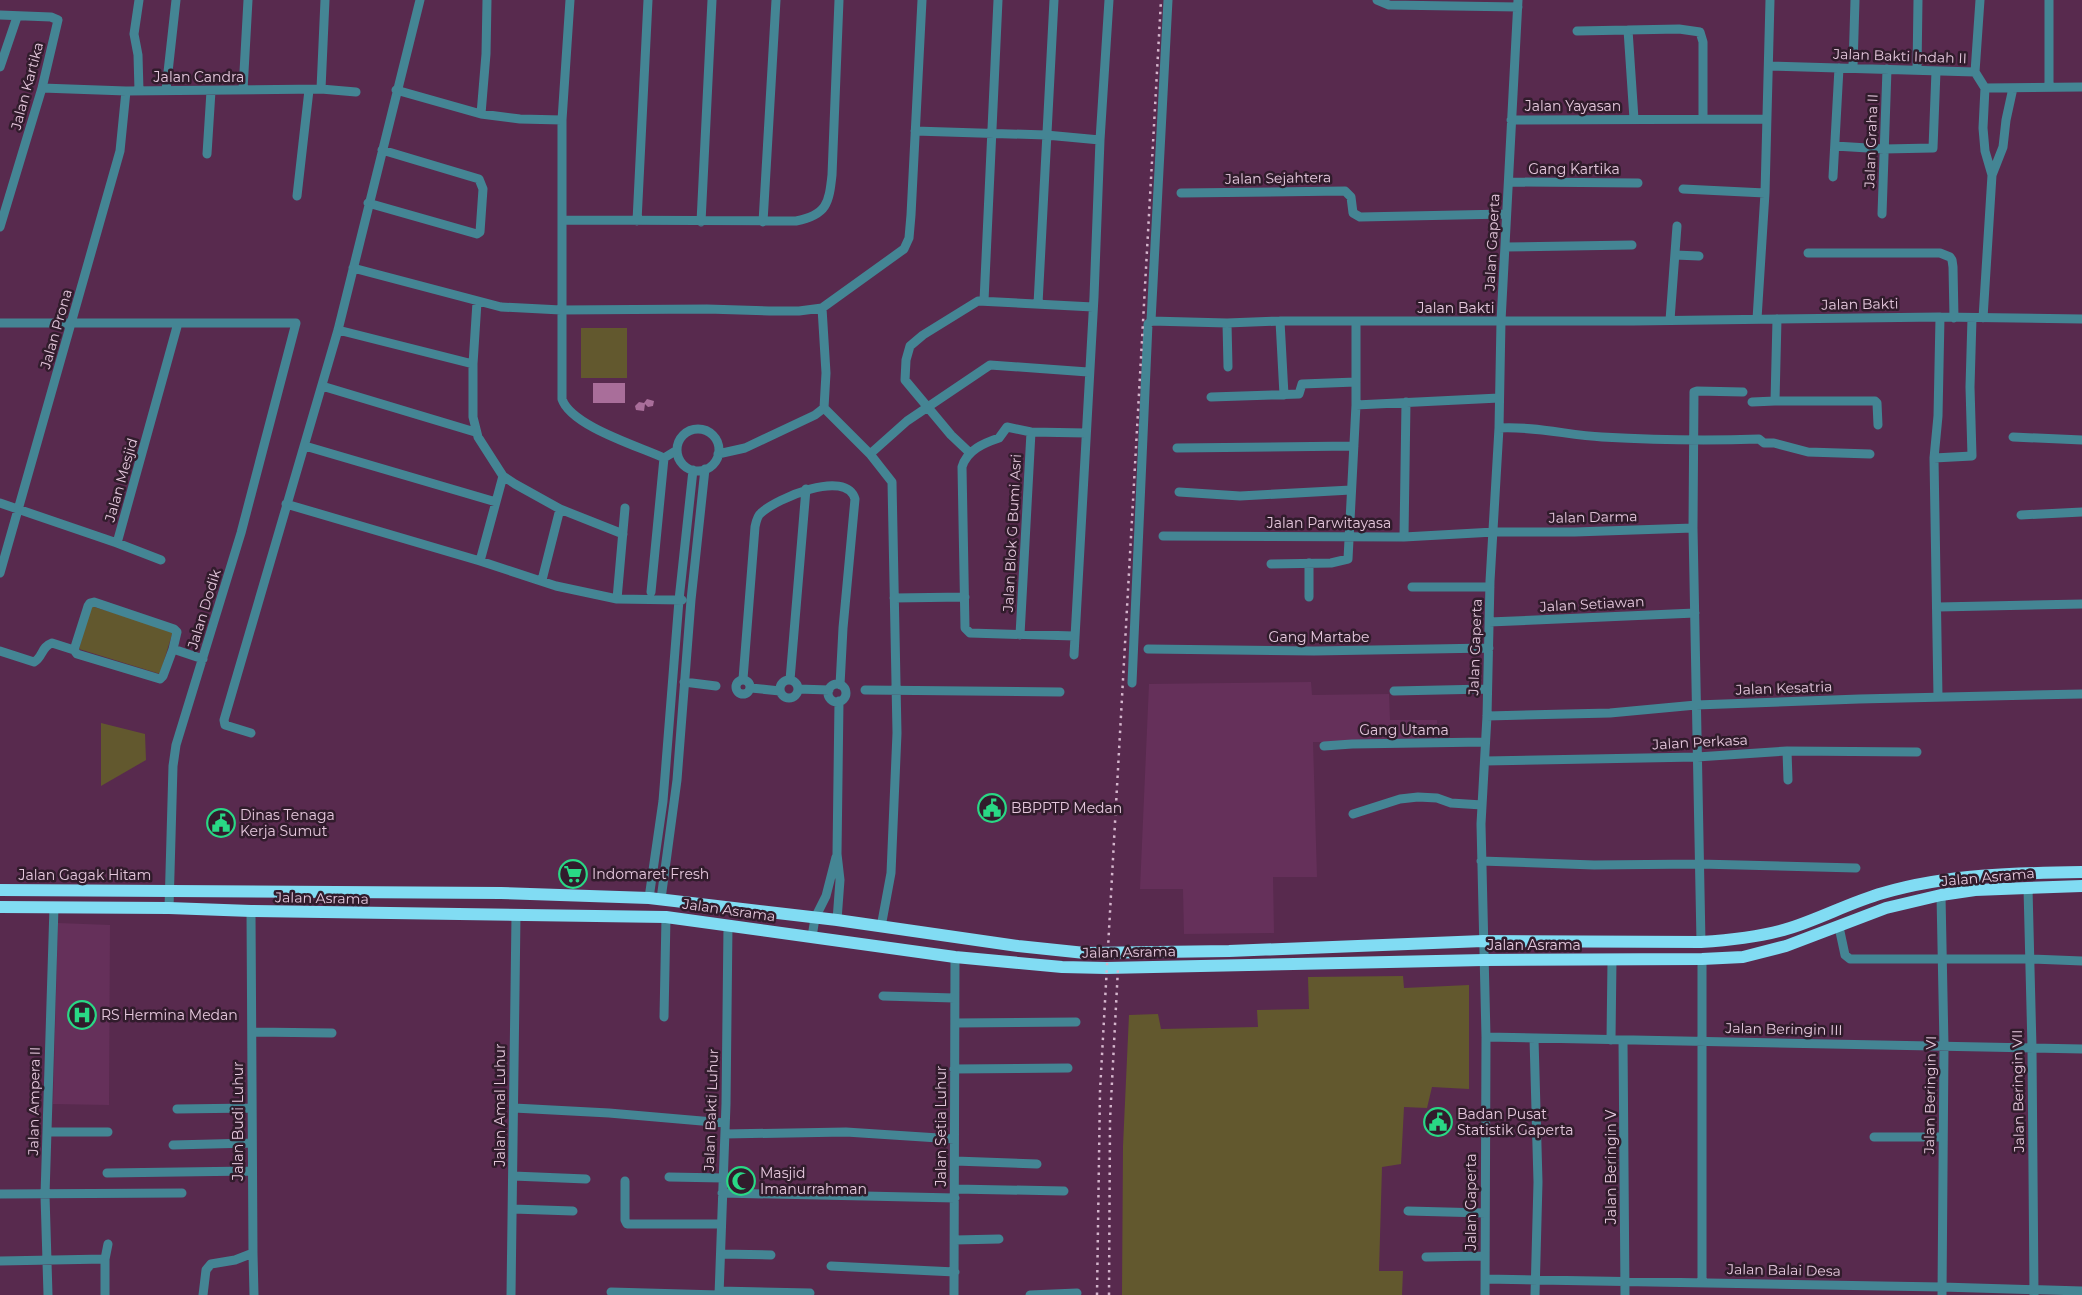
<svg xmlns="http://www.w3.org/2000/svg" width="2082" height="1295" viewBox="0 0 2082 1295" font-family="Montserrat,sans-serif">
<rect width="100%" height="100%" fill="#582a4e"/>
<!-- built -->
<path fill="#65305a" d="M1311 682 1312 695 1389 694 1390 720H1437L1438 742H1313L1317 877H1273L1274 933 1184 934 1183 889H1140L1149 684Z
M58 923 110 925 109 1105 53 1104Z"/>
<!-- green -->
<path fill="#62582e" d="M581 328H627V378H581Z
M91 606 173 631 160 674 79 649Z
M101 723 145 734 146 760 101 786Z
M1403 976 1404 988 1469 985V1089L1432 1087 1427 1108 1404 1107 1401 1164 1382 1167 1379 1271H1403L1402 1295H1122L1123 1146 1129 1015 1158 1014 1161 1029 1258 1027 1257 1010 1309 1009 1308 977Z"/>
<!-- water -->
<path fill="#a96e9a" d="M593 383H625V403H593Z
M647 399 654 401 653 406 648 407 645 404 644 411 636 410 635 406 639 402 644 403Z"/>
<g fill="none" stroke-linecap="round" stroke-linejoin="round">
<!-- minor -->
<path stroke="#448594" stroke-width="9" d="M570 0 562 120V399C571 426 638 446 664 458L677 450
M1377 0 1389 5 1518 7
M0 15 51 17 58 20 42 88 0 227
M1577 31 1628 30
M1769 66 1975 72
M0 67 17 17
M1853 67 1855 0
M1917 70 1918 0
M1975 72 1980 0
M1975 72 1985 88
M2049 86V0
M42 88 126 91 321 89 356 92
M1985 88 2082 87
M321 89 325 0
M166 90 176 0
M243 90 248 0
M396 90 481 114 520 119 562 120
M139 91 138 55 134 34 139 0
M481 114 486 54 487 0
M1634 119 1628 30 1679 29 1700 32 1703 42V118
M1511 120 1766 119
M915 131 1046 135 1100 140
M1835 146 1884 149 1933 148 1936 71
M207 154 211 91
M1992 175 2003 147 2006 120 2013 88
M1833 177 1839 68
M1509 182 1638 183
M1683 189 1765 193
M1181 193 1345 191 1351 197 1353 213 1360 217 1506 214
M297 196 309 90
M368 203 477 234 480 232 483 189 479 179 382 150
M1882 214 1887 69
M563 220 796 221C827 215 829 203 832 175L839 0
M637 221 648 0
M701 222 712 0
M763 222 776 0
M1505 247 1632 245
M1808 253H1940L1950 257 1952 260 1953 267 1954 318
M1675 255 1699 256
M353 268 501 307 561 310 707 309 769 311H799L822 308
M984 301 998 0
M477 302 473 364V417L478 437 503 476 515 484 560 509 623 534
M1038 304 1054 0
M1983 318 1992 175 1985 151 1983 128 1985 88
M1757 319 1765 193 1770 0
M1777 319 1775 401H1875L1877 403 1878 425
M1670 320 1677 226
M1151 321 1227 323 1280 321H1634L1940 317 2082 319
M1280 321 1284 395
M0 323H296L241 533 176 745 173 766 169 908
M1227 323 1228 367
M338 330 473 364
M322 386 475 432
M1211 397 1299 394 1302 384 1356 382
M1752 402 1775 401
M1356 405 1499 398
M824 408 870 454 892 482 897 733 891 873 881 927
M1499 428C1534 426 1568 435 1602 437 1654 440 1707 441 1759 439L1764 443H1774L1808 452 1870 454
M677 450a21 21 0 1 1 42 0a21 21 0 1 1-42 0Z
M2013 437 2082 440
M305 446 496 502
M1177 448 1354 446
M970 453 951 435 905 380 906 360 910 346 923 335 978 301 1093 307
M718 454 745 448 815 415 824 408 826 373 822 308 904 249 909 238 911 215 922 0
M870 454 907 421 990 365 1088 372
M1934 458 1972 456 1970 387 1972 318
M1179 492 1240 496 1351 490
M0 503 117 543 161 560
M286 504 480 561 556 586 617 599 682 600
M2021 515 2082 512
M1163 536 1404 537 1494 532H1575L1693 528
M1404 537 1406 402
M117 543 178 323
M480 561 503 476
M1309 563V597
M1271 564 1331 563 1348 559 1356 405V322
M0 573 120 151 126 91
M542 580 560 509
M1412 587H1490
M651 592 664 458
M894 598 965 597
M617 599 625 508
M1938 607 2082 604
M1489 622 1695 613
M1020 635 1031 432
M1074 636 970 633 965 628 962 467C967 450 984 443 999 438L1007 427 1031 432 1086 433
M173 649 163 676 160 679 77 654 74 650 88 606 90 603 94 602 174 629 177 632 173 649 203 659
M1148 649 1314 651 1489 648
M0 651 34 662C43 657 41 647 52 643L74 650
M1074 655 1094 297 1100 140 1109 0
M743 679 755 527C756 522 757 516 761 513 776 499 846 468 855 499L843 628 840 685
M736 687a7 7 0 1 1 14 0a7 7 0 1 1-14 0Z
M790 680 806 489
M780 689a9 9 0 1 1 18 0a9 9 0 1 1-18 0Z
M684 682 716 686
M1132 683 1148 324 1151 321 1168 0
M828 693a9 9 0 1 1 18 0a9 9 0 1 1-18 0Z
M751 688 780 691
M798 689 829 690
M865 690 1060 692
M1394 691 1487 689
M1938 697 1934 458 1938 416 1940 317
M1487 716 1610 713 1696 705 1859 699 2082 694
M251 733 225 725 224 720 338 330 420 0
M1324 746 1352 744 1485 742
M1787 751 1788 780
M1485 761 1697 757 1787 751 1917 752
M1353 814 1400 799 1418 797 1437 798 1451 803 1482 805
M1481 861 1594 865 1699 864 1856 868
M2028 888 2032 1048 2034 1295
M1941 895 1944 1046 1942 1295
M649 898 663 801 679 600 693 470
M661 899 677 780 691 600 705 469
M837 920 840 880 837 854 839 701
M1839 927 1845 955 1850 959H2029L2082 961
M812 937 815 918 826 896 836 857
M1701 942 1693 528 1694 392 1697 391 1743 392
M1702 959V1283
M883 996 954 998
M664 1017 666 917
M955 1023 1076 1022
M252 1032 332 1033
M1486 1037 2082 1049
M1534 1038 1538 1182 1535 1295
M1611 1040 1612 960
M1623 1040 1625 1295
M954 1069 1068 1068
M514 1108 609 1113 725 1123
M177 1109 252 1108
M47 1132H108
M725 1134 846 1132 954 1139
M1874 1137H1943
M173 1145 251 1143
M955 1161 1037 1164
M107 1173 251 1171
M513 1176 586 1179
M669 1177 723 1178
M625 1181V1220L627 1224H721
M955 1189 1064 1191
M722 1193 955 1198
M0 1194 182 1193
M513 1209 573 1211
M1408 1211 1485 1213
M955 1240 999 1239
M253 1253 254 1295
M721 1254 771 1255
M1426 1257 1485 1256
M0 1261 105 1259
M831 1266 955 1272
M1485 1279 1942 1287 2082 1291
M719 1291 810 1293
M611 1292 719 1295 726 1104 728 925
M48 1295 45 1195 54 907
M105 1295V1259L108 1244
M203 1295 206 1270 211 1264 235 1260 253 1253 251 911
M511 1295 516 915
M954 1295 955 957
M1030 1295 1077 1293
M1485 1295 1486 1037 1481 824 1487 716 1490 581 1499 428 1501 321 1518 0"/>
<!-- highway -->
<path stroke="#81dcf3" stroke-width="12" d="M0 890 501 893 649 898 837 920 1018 946 1085 953 1229 951 1483 941 1701 942C1732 940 1761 937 1790 928 1822 918 1851 902 1883 893 1948 874 2015 873 2082 872
M0 907 169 908 251 911 666 917 955 957 1062 967 1106 968 1484 960 1702 959 1743 957 1786 946 1886 908 1941 895 1975 890 2082 886"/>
<!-- rail -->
<path stroke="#d5b6cd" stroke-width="2.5" stroke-dasharray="2.5 5" stroke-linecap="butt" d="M1097 1295 1100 1091 1161 0
M1109 1295 1110 1120 1118 968"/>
</g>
<!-- icons -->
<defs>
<symbol id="civic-ring" viewBox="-11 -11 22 22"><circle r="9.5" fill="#311c2c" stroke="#29d885" stroke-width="1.5"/><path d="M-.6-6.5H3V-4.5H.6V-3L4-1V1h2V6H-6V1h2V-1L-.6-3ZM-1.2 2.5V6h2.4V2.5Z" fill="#29d885"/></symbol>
<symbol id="supermarket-ring" viewBox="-11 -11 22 22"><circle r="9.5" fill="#311c2c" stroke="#29d885" stroke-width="1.5"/><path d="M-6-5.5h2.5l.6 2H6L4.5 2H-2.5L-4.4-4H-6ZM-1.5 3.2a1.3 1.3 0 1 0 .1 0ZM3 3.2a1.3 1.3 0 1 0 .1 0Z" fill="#29d885"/></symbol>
<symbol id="hospital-ring" viewBox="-11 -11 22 22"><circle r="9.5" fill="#311c2c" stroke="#29d885" stroke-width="1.5"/><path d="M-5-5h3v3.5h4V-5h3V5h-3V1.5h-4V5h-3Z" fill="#29d885"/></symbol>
<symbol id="mosque-ring" viewBox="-11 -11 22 22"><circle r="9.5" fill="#311c2c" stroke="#29d885" stroke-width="1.5"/><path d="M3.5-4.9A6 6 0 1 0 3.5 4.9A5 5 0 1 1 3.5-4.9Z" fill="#29d885"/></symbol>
</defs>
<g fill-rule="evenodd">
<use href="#civic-ring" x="976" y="792" width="32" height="32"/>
<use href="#civic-ring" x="205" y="807" width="32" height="32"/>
<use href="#supermarket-ring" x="557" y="858" width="32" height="32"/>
<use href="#hospital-ring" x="66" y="999" width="32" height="32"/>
<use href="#civic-ring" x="1422" y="1106" width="32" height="32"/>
<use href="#mosque-ring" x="725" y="1165" width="32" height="32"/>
</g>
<g text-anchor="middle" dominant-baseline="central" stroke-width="5" stroke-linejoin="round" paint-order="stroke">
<!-- street labels -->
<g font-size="14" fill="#e5c8dd" stroke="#311c2c">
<text transform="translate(1900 56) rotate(2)">Jalan Bakti Indah II</text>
<text x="199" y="77">Jalan Candra</text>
<text transform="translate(27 86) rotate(-75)">Jalan Kartika</text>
<text x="1573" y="106">Jalan Yayasan</text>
<text transform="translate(1871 141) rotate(-88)">Jalan Graha II</text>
<text x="1574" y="169">Gang Kartika</text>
<text transform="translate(1278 178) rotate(-1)">Jalan Sejahtera</text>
<text transform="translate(1492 242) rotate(-87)">Jalan Gaperta</text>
<text transform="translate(1860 304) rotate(-1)">Jalan Bakti</text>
<text x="1456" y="308">Jalan Bakti</text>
<text transform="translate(56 329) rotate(-74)">Jalan Prona</text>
<text transform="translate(121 480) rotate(-74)">Jalan Mesjid</text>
<text transform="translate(1593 517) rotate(-1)">Jalan Darma</text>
<text x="1329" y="523">Jalan Parwitayasa</text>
<text transform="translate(1012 533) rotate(-87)">Jalan Blok G Bumi Asri</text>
<text transform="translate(1592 604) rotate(-3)">Jalan Setiawan</text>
<text transform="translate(204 609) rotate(-73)">Jalan Dodik</text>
<text x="1319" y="637">Gang Martabe</text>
<text transform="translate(1475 647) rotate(-88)">Jalan Gaperta</text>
<text transform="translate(1784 688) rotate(-2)">Jalan Kesatria</text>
<text x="1404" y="730">Gang Utama</text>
<text transform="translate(1700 742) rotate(-3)">Jalan Perkasa</text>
<text x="85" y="875">Jalan Gagak Hitam</text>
<text transform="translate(1988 877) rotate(-5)">Jalan Asrama</text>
<text transform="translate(322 898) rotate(1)">Jalan Asrama</text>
<text transform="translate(729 910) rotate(8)">Jalan Asrama</text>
<text x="1534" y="945">Jalan Asrama</text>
<text transform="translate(1129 952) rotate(-1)">Jalan Asrama</text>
<text transform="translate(1784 1029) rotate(1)">Jalan Beringin III</text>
<text transform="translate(2018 1091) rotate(-91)">Jalan Beringin VII</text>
<text transform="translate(1930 1095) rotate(-89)">Jalan Beringin VI</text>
<text transform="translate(34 1101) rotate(-89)">Jalan Ampera II</text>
<text transform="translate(500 1105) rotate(-90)">Jalan Amal Luhur</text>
<text transform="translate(711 1110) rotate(-88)">Jalan Bakti Luhur</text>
<text transform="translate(238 1121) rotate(-90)">Jalan Budi Luhur</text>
<text transform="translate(941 1126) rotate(-90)">Jalan Setia Luhur</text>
<text transform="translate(1611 1167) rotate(-90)">Jalan Beringin V</text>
<text transform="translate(1471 1202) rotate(-90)">Jalan Gaperta</text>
<text transform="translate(1784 1270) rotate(1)">Jalan Balai Desa</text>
</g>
<!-- poi labels -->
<g font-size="14" fill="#e5c8dd" stroke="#311c2c" text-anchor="start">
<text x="1011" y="808">BBPPTP Medan</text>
<text x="240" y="815">Dinas Tenaga<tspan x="240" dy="16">Kerja Sumut</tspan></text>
<text x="592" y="874">Indomaret Fresh</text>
<text x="101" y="1015">RS Hermina Medan</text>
<text x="1457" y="1114">Badan Pusat<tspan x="1457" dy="16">Statistik Gaperta</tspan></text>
<text x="760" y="1173">Masjid<tspan x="760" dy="16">Imanurrahman</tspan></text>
</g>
</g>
</svg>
